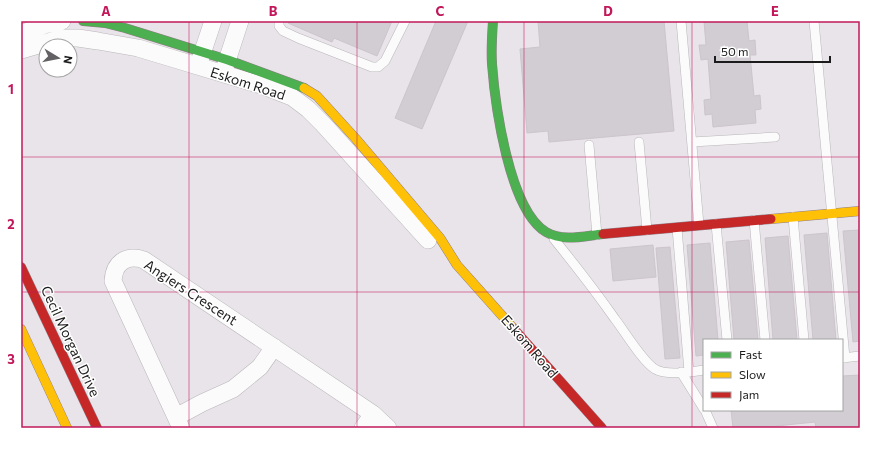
<svg xmlns="http://www.w3.org/2000/svg" width="881" height="449" viewBox="0 0 881 449" font-family="Commissioner,sans-serif">
<rect width="100%" height="100%" fill="#e9e4e9"/>
<!-- building -->
<path fill="#d1cdd2" stroke="#ccc5cc" d="M289 21H392L377 56 334 38 332 42 288 23Z
M436 21H468L422 129 395 118Z
M538 21H664L674 131 549 142 548 131 527 133 520 49 540 47Z
M704 21H747L749 41 755 40 756 55H750L754 96 760 95 761 109 755 110 756 123 713 127 712 114 705 115 704 100 711 99 708 59 701 60 699 45H706Z
M860 230V341L853 342 843 231Z
M827 233 836 340H813L804 235Z
M788 236 797 340H773L765 238Z
M749 240 758 340H734L726 242Z
M710 243 718 340H704V355L696 356 687 245Z
M653 245 656 277 613 281 610 249Z
M670 247 680 358 665 359 656 248Z
M860 375V428H816L815 422 776 426V428H733L731 410H842V376Z"/>
<g fill="none" stroke-linecap="round" stroke-linejoin="round">
<defs>
<path id="lane" d="M279 21V26L283 31 298 38 372 67H378L385 61 405 21
M681 21 699 225
M814 21 845 358
M639 142 647 230
M692 142 775 137
M589 145 597 235
M793 217 804 340
M754 220 765 340
M716 224 727 340
M677 228 689 372
M554 239C575 265 596 292 615 319 625 332 643 362 655 369 666 376 692 372 704 370
M842 358 860 356
M681 372 704 409
M705 410 713 428"/>
<path id="street" d="M21 34 44 25 62 21
M21 50 62 38H78L98 41 138 48 264 86 292 97 308 109 323 124 428 240
M199 63 213 21
M224 70 240 21
M176 417 202 403 233 389 260 367 274 347
M181 428 113 281C114 263 126 254 144 260L373 414 388 428
M363 428 373 414"/>
<path id="fast" d="M83 21 105 23 125 28 228 60 304 88
M493 21C492 35 491 49 492 64 495 104 509 210 546 232 563 242 584 236 603 234"/>
<path id="slow" d="M304 88 317 96 356 139 440 238 457 265 513 328
M771 219 860 211
M21 329 67 428"/>
<path id="jam" d="M603 234 771 219
M21 267 97 428
M513 328 602 428"/>
</defs>
<!-- lane casing -->
<use href="#lane" stroke="#b9b7b9" stroke-width="10"/>
<!-- street casing -->
<use href="#street" stroke="#b9b7b9" stroke-width="18"/>
<!-- fast casing -->
<use href="#fast" stroke="#927e88" stroke-width="10"/>
<!-- slow casing -->
<use href="#slow" stroke="#927e88" stroke-width="10"/>
<!-- jam casing -->
<use href="#jam" stroke="#927e88" stroke-width="10"/>
<!-- lane -->
<use href="#lane" stroke="#fcfbfc" stroke-width="9"/>
<!-- street -->
<use href="#street" stroke="#fcfbfc" stroke-width="17"/>
<!-- fast -->
<use href="#fast" stroke="#4caf50" stroke-width="9"/>
<!-- slow -->
<use href="#slow" stroke="#ffc107" stroke-width="9"/>
<!-- jam -->
<use href="#jam" stroke="#c62828" stroke-width="9"/>
</g>
<!-- grid -->
<path fill="none" stroke="#c2185b" stroke-width="1" stroke-opacity="0.55" d="M189 21V428M357 21V428M524 21V428M692 21V428M21 157H860M21 292H860"/>
<g text-anchor="middle" dominant-baseline="central" stroke-width="3" stroke-linejoin="round" paint-order="stroke">
<!-- street labels -->
<g font-size="14" fill="#1b1b1b" stroke="#fff">
<text transform="translate(248 83) rotate(18)">Eskom Road</text>
<text transform="translate(191 292) rotate(33)">Angiers Crescent</text>
<text transform="translate(71 341) rotate(65)">Cecil Morgan Drive</text>
<text transform="translate(530 346) rotate(49)">Eskom Road</text>
</g>
</g>
<!-- border -->
<rect width="881" height="449" fill="none" stroke="#ffffff" stroke-width="44"/>
<!-- legend -->
<rect x="703" y="339" width="140" height="72" fill="#ffffff" stroke="#a4a4a4"/>
<rect x="711" y="352" width="20" height="6" fill="#4caf50" stroke="#a4a4a4"/>
<text x="739" y="359" font-size="12" fill="#1b1b1b">Fast</text>
<rect x="711" y="372" width="20" height="6" fill="#ffc107" stroke="#a4a4a4"/>
<text x="739" y="379" font-size="12" fill="#1b1b1b">Slow</text>
<rect x="711" y="392" width="20" height="6" fill="#c62828" stroke="#a4a4a4"/>
<text x="739" y="399" font-size="12" fill="#1b1b1b">Jam</text>
<!-- north arrow -->
<g transform="translate(58 58) rotate(100)"><circle r="19" fill="#ffffff" stroke="#a4a4a4"/>
<path d="M0-3L7 15L0 10L-7 15Z" fill="#636163"/>
<text y="-6" font-size="11" font-weight="bold" text-anchor="middle" fill="#1b1b1b">N</text>
</g>
<!-- scale -->
<path d="M715 56v6h115v-6" fill="none" stroke="#1b1b1b" stroke-width="2"/>
<text x="721" y="56" font-size="12" fill="#1b1b1b" stroke="#ffffff" stroke-width="3" paint-order="stroke">50 m</text>
<rect x="22" y="22" width="837" height="405" fill="none" stroke="#c2185b" stroke-width="1.5"/>
<g font-size="13" text-anchor="middle" font-weight="bold" fill="#c2185b">
<text x="106" y="16">A</text>
<text x="273" y="16">B</text>
<text x="440" y="16">C</text>
<text x="608" y="16">D</text>
<text x="775" y="16">E</text>
<text x="11" y="94">1</text>
<text x="11" y="229">2</text>
<text x="11" y="364">3</text>
</g>
</svg>
